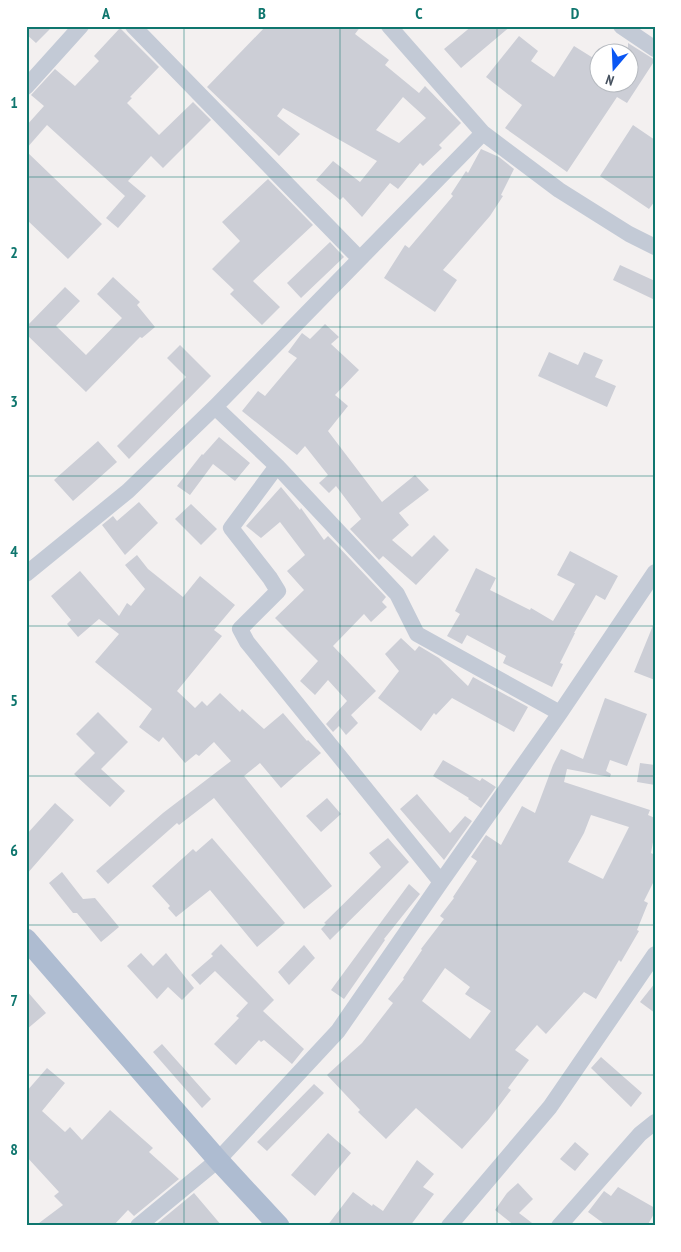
<svg xmlns="http://www.w3.org/2000/svg" width="681" height="1252" viewBox="0 0 681 1252" font-family="'PT Sans Narrow',sans-serif">
<rect width="100%" height="100%" fill="#f3f0f0"/>
<!-- building -->
<path fill="#ccced6" fill-rule="evenodd" d="M26 26H53L36 43 26 34Z
M266 26H361L355 34 389 60 385 65 419 93 425 86 461 123 439 145 442 148 423 166 420 163 398 189 390 183 362 217 343 197 340 200 316 180 333 161 360 182 377 161 283 108 277 116 300 134 279 156 207 87ZM403 97 426 118 399 143 376 130Z
M472 26H511L461 68 444 49Z
M120 28 159 67 130 97 132 98 127 103 159 135 193 102 211 120 163 168 151 156 128 181 146 196 118 228 106 218 125 196 47 125 26 149V126L44 106 31 95 55 69 75 86 99 61 94 56Z
M519 36 538 51 531 61 554 77 574 46 598 61V82H628V43L655 60 627 103 617 97 567 172 505 128 522 105 486 77Z
M633 125 655 140V201L649 209 600 176Z
M481 149 499 157 514 169 501 195 503 196 490 216 443 270 457 280 435 312 384 278 405 245 409 248 453 196 451 194 466 171 468 173Z
M26 151 102 224 68 259 26 219Z
M268 179 313 225 253 281 280 307 262 325 230 294 234 290 212 269 240 241 222 222Z
M330 242 344 257 301 298 287 283Z
M620 265 655 281V300L613 280Z
M113 277 140 302 137 305 155 327 142 338 140 337 86 392 26 334V327L65 287 80 301 56 326 86 355 122 318 97 294Z
M325 324 339 337 331 344 359 370 335 395 348 406 328 431 382 502 415 475 429 490 399 513 409 525 392 540 412 557 434 535 449 550 416 585 383 556 379 560 350 529 361 519 336 486 329 493 319 483 328 475 305 446 297 455 242 411 258 391 265 396 297 358 288 352 302 333 310 339Z
M180 345 211 376 129 459 117 446 186 377 167 358Z
M549 352 578 365 584 352 603 360 595 377 616 386 607 407 538 376Z
M219 437 250 463 235 481 213 464 190 495 177 486 202 454 203 455Z
M98 441 117 462 73 501 54 480Z
M281 487 300 510 301 508 324 540 328 536 335 543 386 597 382 602 387 607 371 622 364 614 333 646 376 691 351 715 358 723 346 735 339 726 333 732 326 724 347 701 328 680 315 695 300 681 318 661 275 618 304 590 287 571 305 555 280 522 261 538 246 526Z
M139 502 158 523 125 555 102 525 113 516 117 521Z
M191 504 217 529 201 545 175 519Z
M570 551 618 576 605 600 596 595 574 633H575L560 663 563 664 552 687 503 663 506 656 467 635 462 644 447 636 460 614 455 611 476 568 496 578 490 590 530 610 531 608 553 621 575 584 557 575Z
M137 555 148 569 183 597 200 576 235 605 214 630 222 636 177 691 195 708 202 701 207 706 220 693 240 712 242 709 264 729 283 713 307 741 308 740 321 753 281 788 260 763 244 776 332 886 304 909 214 798 179 825 177 823 108 884 96 871 163 813 231 761 214 742 199 756 196 754 185 763 163 737 159 742 139 727 152 709 95 662 119 634 99 619 78 637 67 624 71 620 51 596 80 571 119 616 127 603 131 606 145 589 125 565Z
M654 623H655V680L634 672Z
M401 638 415 651 419 646 439 658 468 686 473 677 528 707 514 732 452 698 436 715 434 713 421 731 378 698 399 671 385 654Z
M605 698 647 714 627 766 610 760 606 771 611 774 610 777 567 769 564 782 650 810 648 815 655 818V831L651 853 655 855V879L644 901 648 903 637 930 639 931 621 962 619 960 596 999 584 992 546 1034 537 1025 515 1050 529 1060 508 1088 511 1090 489 1119 462 1149 416 1108 386 1139 358 1112 360 1110 327 1075 362 1043 393 1003 388 999 404 979 403 978 422 950 421 949 444 919 440 916 454 898 453 897 477 861 471 857 486 835 501 845 522 806 535 813 553 765 561 749 583 759ZM591 815 629 827 603 879 568 862 584 833ZM445 968 470 987 465 994 491 1011 470 1039 422 1001Z
M98 712 128 742 101 769 125 791 110 807 74 774 95 753 76 734Z
M443 760 480 781 482 778 496 787 481 808 468 799 469 798 433 776Z
M640 763 655 765V785L637 782Z
M417 794 450 833 465 816 472 821 444 860 400 809Z
M327 798 341 814 321 832 306 816Z
M55 803 74 820 26 875V835Z
M212 838 285 923 257 947 210 890 176 917 168 908 170 906 152 886 193 849 196 852Z
M388 838 409 862 330 940 321 929 326 924 324 923 381 867 369 853Z
M62 872 83 899 95 898 119 927 101 942 77 913H73L49 883Z
M409 884 420 894 384 939 385 940 344 999 331 990Z
M221 944 274 1000 263 1011 304 1049 292 1064 264 1040 261 1042 259 1040 236 1065 214 1044 239 1018 236 1016 248 1003 215 971 200 985 191 975 213 956 211 954Z
M304 945 315 958 289 985 278 972Z
M141 953 153 966 166 953 194 988 182 1000 168 987 157 999 127 966Z
M655 983V1013L640 1002Z
M26 990 46 1013 26 1030Z
M162 1044 211 1099 202 1108 153 1052Z
M601 1057 642 1093 631 1107 591 1068Z
M47 1068 65 1083 42 1111 65 1132 70 1127 82 1140 110 1110 153 1148 149 1152 179 1179 134 1216 128 1210 113 1226H35L63 1205 54 1196 59 1192 26 1156V1092Z
M314 1084 324 1093 267 1151 257 1142Z
M328 1133 351 1153 315 1196 291 1175Z
M575 1142 589 1154 575 1171 560 1159Z
M417 1160 434 1174 423 1187 434 1194 410 1226H327L353 1192 372 1206 373 1204 383 1211Z
M518 1183 533 1199 519 1213 536 1226H515L495 1210 507 1193Z
M618 1187 655 1208V1212L647 1226H607L588 1212 604 1191 611 1196Z
M194 1193 222 1226H154Z"/>
<g fill="none" stroke-linecap="round" stroke-linejoin="round">
<!-- minor -->
<path stroke="#c3cad6" stroke-width="16" d="M133 26 359 258
M389 26 483 133 559 190 629 234 655 247
M621 26 655 49
M26 87 81 26
M215 407 277 466 397 594 417 634 560 713
M277 466 231 528 270 578 278 591 240 629 247 642 441 882
M26 574 128 491 215 407 483 133
M138 1226 218 1160 338 1031 441 882 560 713 655 572
M449 1226 550 1107 655 954
M559 1226 640 1134 655 1122"/>
<!-- major -->
<path stroke="#aebcd1" stroke-width="21" d="M26 939 218 1160 279 1226"/>
</g>
<!-- grid -->
<path fill="none" stroke="#0f766e" stroke-width="1" stroke-opacity="0.55" d="M184 26V1226M340 26V1226M497 26V1226M26 177H655M26 327H655M26 476H655M26 626H655M26 776H655M26 925H655M26 1075H655"/>
<!-- border -->
<rect width="681" height="1252" fill="none" stroke="#ffffff" stroke-width="55"/>
<!-- north arrow -->
<g transform="translate(614 68) rotate(199)"><circle r="24" fill="#ffffff" stroke="#b5b9bf"/>
<path d="M0-4L9 19L0 12L-9 19Z" fill="#0a56f3"/>
<text y="-8" font-size="14" font-weight="bold" text-anchor="middle" fill="#46515f">N</text>
</g>
<rect x="28" y="28" width="626" height="1196" fill="none" stroke="#0f766e" stroke-width="2"/>
<g font-size="16" text-anchor="middle" font-weight="bold" fill="#0f766e">
<text x="106" y="19">A</text>
<text x="262" y="19">B</text>
<text x="419" y="19">C</text>
<text x="575" y="19">D</text>
<text x="14" y="108">1</text>
<text x="14" y="258">2</text>
<text x="14" y="407">3</text>
<text x="14" y="557">4</text>
<text x="14" y="706">5</text>
<text x="14" y="856">6</text>
<text x="14" y="1006">7</text>
<text x="14" y="1155">8</text>
</g>
</svg>
